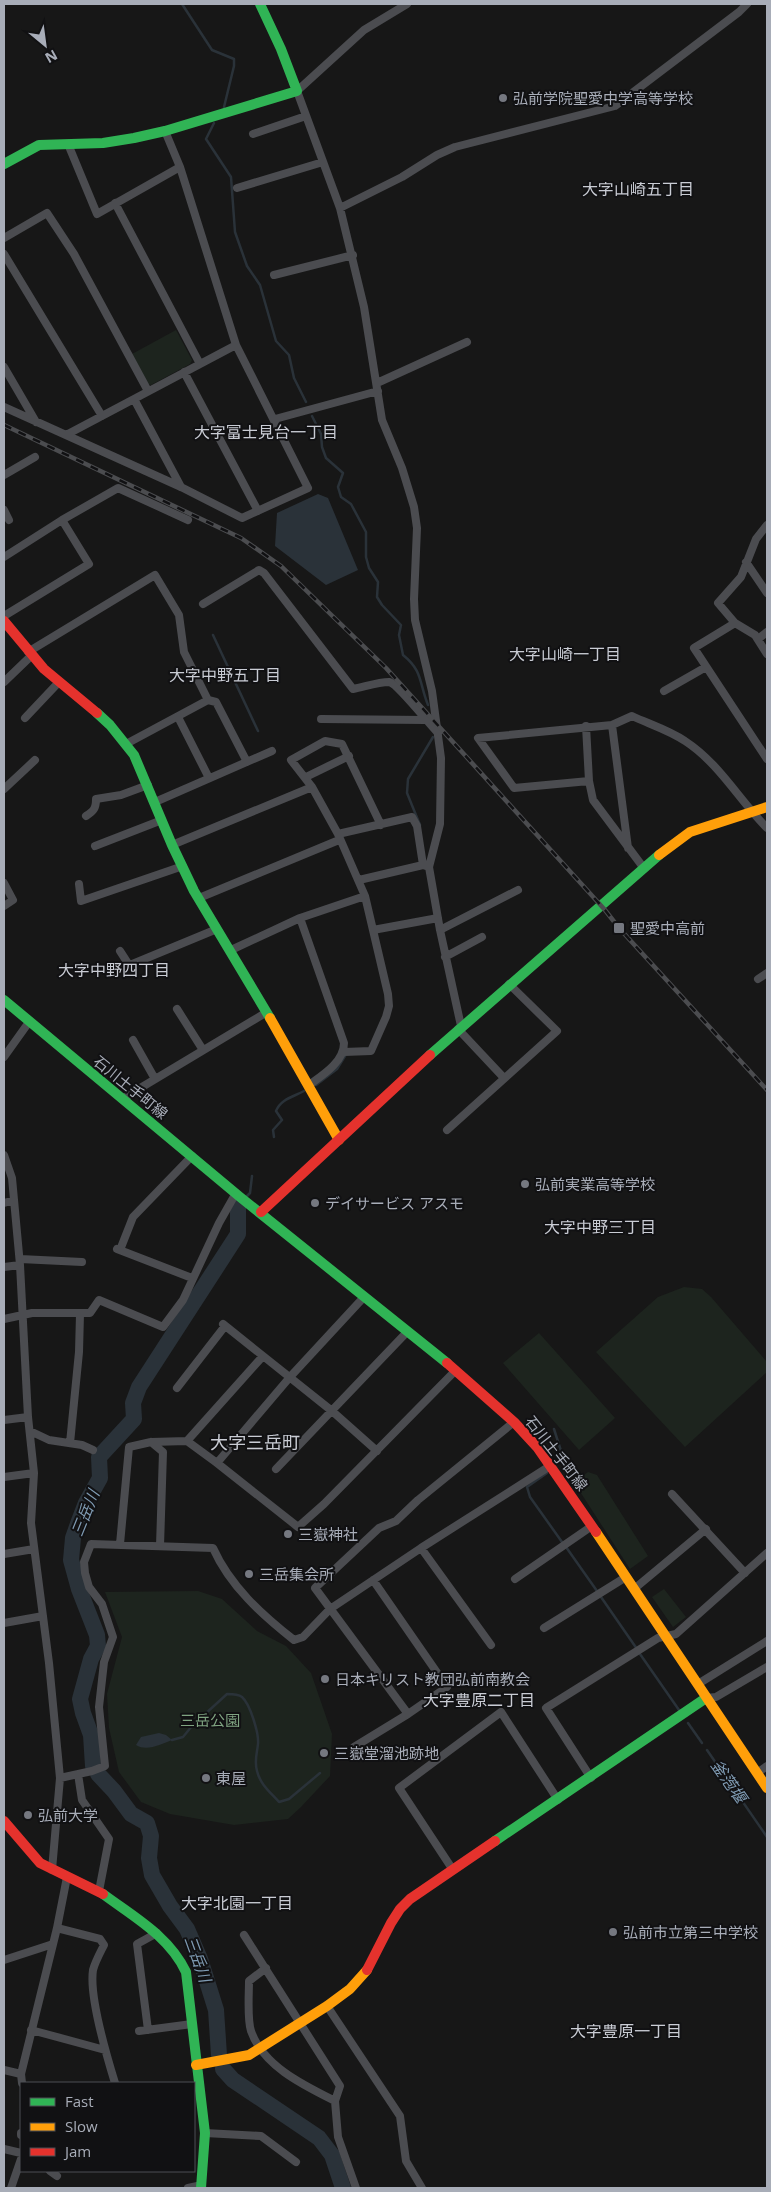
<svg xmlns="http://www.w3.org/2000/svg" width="771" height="2192" viewBox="0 0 771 2192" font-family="'Open Sans','Noto Sans JP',sans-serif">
<rect width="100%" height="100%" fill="#171717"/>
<!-- green -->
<path fill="#1d241e" d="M176 330 192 360 190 364 151 385 148 384 132 354Z
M684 1287 702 1289 711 1297 767 1362V1372L685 1447 596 1352 658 1297Z
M539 1333 615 1418 579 1450 503 1363Z
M588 1472 597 1475 648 1556 630 1569 577 1487 575 1482Z
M664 1589 686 1617 673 1627 652 1597Z
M198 1591 222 1599 257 1631 286 1646 311 1673 332 1734 330 1776 301 1807 288 1819 234 1825 170 1814 141 1802 119 1772 109 1728 107 1694 122 1637 105 1592Z"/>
<!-- water -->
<path fill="#2a3239" d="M318 494 328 498 358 570 326 585 275 546 277 513Z
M159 1733 166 1735 172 1740C161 1744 147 1752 136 1745L141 1737Z"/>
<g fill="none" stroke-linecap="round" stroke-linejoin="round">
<!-- stream -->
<path stroke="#2a3239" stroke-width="2.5" d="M182 4 212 50 234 59V66L224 107
M214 123 206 139 231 177 235 232 247 266 260 285 276 341 289 355 294 378 306 402
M312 416 321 434 322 447 326 458 343 473 338 487 341 497 351 504 366 532V557L369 568 378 582 377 597 382 605 401 625 399 635 403 655C423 671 419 683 428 705
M213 635 258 731
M420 825 407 793 408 779 433 737
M316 1085 337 1069 345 1056
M274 1137 273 1130 282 1120 276 1111C281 1099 293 1097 304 1091
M246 1197 250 1193 252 1176
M554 1429 561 1451 558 1462
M547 1473 527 1487 530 1497 562 1542
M566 1547 597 1591
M601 1597 637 1649
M640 1654 679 1710
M688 1723 702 1743
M172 1740 183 1737 192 1726 227 1694C232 1694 238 1694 242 1697 250 1704 259 1733 258 1744 257 1754 254 1761 257 1771 260 1784 270 1792 279 1802L289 1799 320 1773
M707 1750 767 1837"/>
<!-- river -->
<path stroke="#2a3239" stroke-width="16" d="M93 1766 91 1735 83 1713 80 1699 91 1659 98 1646 97 1635 79 1589 71 1560 73 1538 79 1521 86 1503 100 1478 99 1457 134 1419 133 1403 139 1387 238 1234V1206
M98 1774 114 1791 131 1814 147 1823 151 1836 149 1858 152 1875 170 1906 187 1929 200 1959 216 2010 219 2055
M223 2069 233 2080 319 2138 332 2155 343 2188"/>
<!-- street -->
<path stroke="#4b4c50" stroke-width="8" d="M407 4 364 30 297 91 340 208 364 307 382 420 402 468 414 507 417 528 414 599 415 620 432 691 441 758 440 824 429 867 440 930 461 1026
M253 134 306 116
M68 144 97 214 180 167
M237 188 323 162
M115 203 200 364
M340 208 402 177 437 155 455 147 615 106 739 12 747 4
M4 238 47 213 74 254 148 391
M4 254 102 416
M274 275 353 255
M4 367 36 422
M184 372 258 511
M377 383 467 342
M134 399 181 487
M4 407 181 487 242 518 308 488 236 345 180 167 165 131
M275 419 378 391
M66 435 236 345
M4 475 35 457
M4 510 9 520
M62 520 118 488 188 520
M767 525 756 539 741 577 718 603 735 623 755 635 767 654
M4 557 62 520 89 564 4 616
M746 562 767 593
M203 604 259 570 264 573 353 689C364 687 378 682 389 682 397 683 429 724 438 733
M735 623 694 648 767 759
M758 639 767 632
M28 652 155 575 179 615 184 652 208 700 126 744
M4 682 31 656
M664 691 706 667
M208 700 216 702 247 762
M178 717 209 778
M25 718 59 682
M321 719 425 720
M612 725 632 716C649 724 669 730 685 741 719 763 739 800 767 828
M586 726 589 781 593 800 643 867
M306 777 349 756
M589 781 514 788 478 738 612 725 628 848
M4 789 35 760
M155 802 272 751
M86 816C94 811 96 808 96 799L121 795 148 785
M338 834 412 817 417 826 423 865 429 867
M172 845 312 787
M95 846 162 820
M359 880 423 865
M4 883 13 900 4 906
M79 884 81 901 183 866
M365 896 338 834 312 787 291 760 325 741 342 744 381 825
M199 898 339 840
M300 918 344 1043C344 1062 323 1075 309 1085
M373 930 438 918
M440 930 518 890
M231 950 300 918 365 896 388 994 389 1006 386 1017 371 1051 344 1052
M120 951 129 965
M445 957 482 937
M113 972 217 929
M758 979 767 973
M177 1009 203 1050
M458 1029 504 1078
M133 1040 155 1079
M4 1057 29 1022
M122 1099 267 1012
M447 1130 557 1031 509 984
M4 1155 12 1178 20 1265 28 1417 34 1473 31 1523 49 1663 60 1778 52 1870
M4 1203 14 1200
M117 1249 192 1278
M120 1250 133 1217 192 1156
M20 1259 82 1262
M4 1267 20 1265
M364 1297 290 1377 217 1463 298 1527 324 1504 456 1370
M4 1319 32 1313H90L99 1300 163 1327 183 1300 219 1223 236 1193
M223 1324 332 1411 377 1451
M177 1388 225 1326
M4 1420 28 1417
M30 1431 49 1440 82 1445 93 1450
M187 1441 263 1356
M151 1442 163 1452 160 1546
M70 1443 79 1352 80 1314
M276 1469 407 1332
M4 1477 34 1473
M672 1494 745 1573
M120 1544 129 1447 151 1442 187 1441 217 1463
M421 1548 491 1645
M4 1554 34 1549
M515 1579 592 1526
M373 1580 447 1687 408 1714
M634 1589 706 1529
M4 1623 43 1616
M544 1628 626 1577
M698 1684 767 1641
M706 1698 716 1697 767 1667
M354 1747 408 1714 315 1588 379 1528 396 1521 418 1500 514 1422
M757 1773 767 1766
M78 1774 82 1800 109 1839 99 1891
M60 1778 92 1771 105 1766 99 1707 104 1662 113 1637 102 1604 89 1587 85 1573 84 1562 91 1544 213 1548C230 1586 262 1615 294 1640L303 1637 330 1609 421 1548 550 1466
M591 1778 546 1708 658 1638 676 1634 767 1553
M453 1870 399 1788 501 1712 558 1800
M57 1928 100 1939 104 1945C100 1953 95 1962 93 1970 89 1996 107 2057 115 2083
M244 1935 340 2086 335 2101 338 2137 356 2188
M4 1960 53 1944
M266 1968 249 1981C249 1994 247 2019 251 2031 263 2066 303 2085 335 2101
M327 2006 400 2116 406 2161 422 2188
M31 2030 105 2050
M148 2030 137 1944 157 1933
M139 2031 192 2024
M4 2070 21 2074
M22 2083 21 2074 57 1928 67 1877
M21 2133V2135
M205 2133 261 2136 296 2162
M4 2149 21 2153
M50 2171 57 2176
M11 2188 21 2159
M188 2188 202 2185"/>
<!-- fast -->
<path stroke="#30b455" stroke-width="10" d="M4 164 39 145 103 143 134 138 165 131 297 91 281 49 260 4
M97 713 110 725 134 755 172 845 194 891 270 1018
M4 1000 240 1197 447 1363
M430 1055 659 855
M495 1841 706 1698
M103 1894C134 1917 169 1936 186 1972L205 2133 201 2188"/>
<!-- slow -->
<path stroke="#ff9f0a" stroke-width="10" d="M659 855 690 832 767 807
M270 1018 339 1140
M596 1532 767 1788
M196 2065 249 2055 327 2006 350 1989 367 1970"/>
<!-- jam -->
<path stroke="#e5322d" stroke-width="10" d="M4 621 44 669 97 713
M261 1212 430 1055
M447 1363 514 1422 537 1447 596 1532
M4 1821 40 1863 103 1894
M367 1970 391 1923 400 1909 410 1899 495 1841"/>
<defs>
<path id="rail" d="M4 425 241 538 281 566 386 668 605 910 619 928 767 1090"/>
</defs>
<!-- rail casing -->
<use href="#rail" stroke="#4b4c4f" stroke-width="4.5"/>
<!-- rail -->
<use href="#rail" stroke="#111113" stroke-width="2.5" stroke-dasharray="8" stroke-linecap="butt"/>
</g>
<!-- markers -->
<g fill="#757880" stroke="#111113" stroke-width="2">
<circle cx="503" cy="98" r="5"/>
<rect x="613" y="922" width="12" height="12" rx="2.5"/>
<circle cx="525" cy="1184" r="5"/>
<circle cx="315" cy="1203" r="5"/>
<circle cx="288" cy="1534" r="5"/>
<circle cx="249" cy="1574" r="5"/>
<circle cx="325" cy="1679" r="5"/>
<circle cx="324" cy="1753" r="5"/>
<circle cx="206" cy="1778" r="5"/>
<circle cx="28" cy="1815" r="5"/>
<circle cx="613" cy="1932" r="5"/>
</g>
<g text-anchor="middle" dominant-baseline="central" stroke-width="4" stroke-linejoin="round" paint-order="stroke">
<!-- poi labels -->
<g font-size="15" fill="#a8adb8" stroke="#111113" text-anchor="start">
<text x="513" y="98">弘前学院聖愛中学高等学校</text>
<text x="630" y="928">聖愛中高前</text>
<text x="535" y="1184">弘前実業高等学校</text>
<text x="325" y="1203">デイサービス アスモ</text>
<text x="298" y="1534">三嶽神社</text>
<text x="259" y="1574">三岳集会所</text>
<text x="335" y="1679">日本キリスト教団弘前南教会</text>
<text x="334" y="1753">三嶽堂溜池跡地</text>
<text x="216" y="1778">東屋</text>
<text x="38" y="1815">弘前大学</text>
<text x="623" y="1932">弘前市立第三中学校</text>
</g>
<!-- street labels -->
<g font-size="15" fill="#a8adb8" stroke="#111113">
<text transform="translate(131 1087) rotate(39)">石川土手町線</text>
<text transform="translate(557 1453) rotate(52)">石川土手町線</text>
</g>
<!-- park labels -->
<g font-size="15" fill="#7fa381" stroke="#111113">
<text x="210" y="1720">三岳公園</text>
</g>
<!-- neighbourhood labels -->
<g font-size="16" fill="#c9ccd4" stroke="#111113">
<text x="638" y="189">大字山崎五丁目</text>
<text x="266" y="432">大字富士見台一丁目</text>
<text x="565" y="654">大字山崎一丁目</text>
<text x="225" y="675">大字中野五丁目</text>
<text x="114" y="970">大字中野四丁目</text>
<text x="600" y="1227">大字中野三丁目</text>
<text x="479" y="1700">大字豊原二丁目</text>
<text x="237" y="1903">大字北園一丁目</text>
<text x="626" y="2031">大字豊原一丁目</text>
</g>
<!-- water labels -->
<g font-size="16" font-style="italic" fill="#7f9bb3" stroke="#111113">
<text transform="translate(85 1513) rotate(-68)">三岳川</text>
<text transform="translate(729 1781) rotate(55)">釜萢堰</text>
<text transform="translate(198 1959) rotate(70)">三岳川</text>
</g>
<!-- quarter labels -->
<g font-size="18" fill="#c9ccd4" stroke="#111113">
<text x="255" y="1442">大字三岳町</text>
</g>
</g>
<!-- border -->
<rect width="771" height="2192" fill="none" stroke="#a8adb8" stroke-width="10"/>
<!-- legend -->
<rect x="20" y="2082" width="175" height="90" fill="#111113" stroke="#4d4f55"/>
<rect x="30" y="2098" width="25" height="8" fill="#30b455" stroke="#4d4f55"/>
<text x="65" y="2107" font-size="15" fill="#a8adb8">Fast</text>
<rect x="30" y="2123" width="25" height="8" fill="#ff9f0a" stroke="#4d4f55"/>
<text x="65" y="2132" font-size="15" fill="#a8adb8">Slow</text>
<rect x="30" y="2148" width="25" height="8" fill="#e5322d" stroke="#4d4f55"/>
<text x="65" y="2157" font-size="15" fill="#a8adb8">Jam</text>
<!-- north arrow -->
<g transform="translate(45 45) rotate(151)" stroke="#111113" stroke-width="4" paint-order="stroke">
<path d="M0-4L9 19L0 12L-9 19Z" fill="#a8adb8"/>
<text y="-8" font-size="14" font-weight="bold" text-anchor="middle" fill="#a8adb8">N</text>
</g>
</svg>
